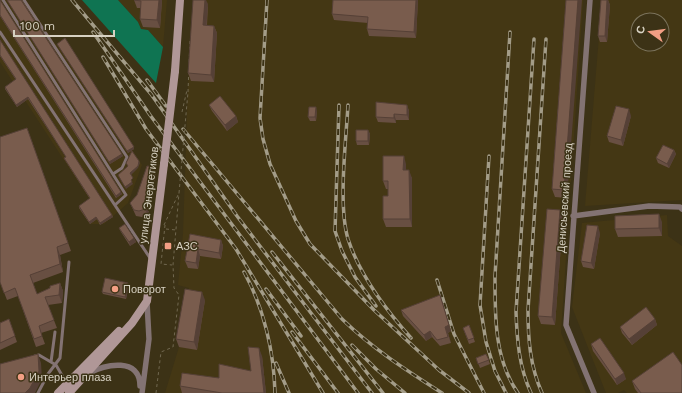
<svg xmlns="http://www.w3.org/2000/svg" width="682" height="393" viewBox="0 0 682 393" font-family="'Work Sans',sans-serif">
<rect width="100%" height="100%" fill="#3c3216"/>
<!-- built -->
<path fill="#443714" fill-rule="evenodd" d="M0 0H26L56 45 62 40 142 165 128 203 104 224H90L80 211 90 200 0 62Z
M118 0H167L163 47 148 30 141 29 138 22Z
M194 0H583L561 333 586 393H165L179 347 189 288 178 285 183 234 188 86Z
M602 0H682V200L585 206ZM638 20H662V44H638Z
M667 215 668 236 682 246V393H627L624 390 618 393H606L572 307 582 223Z"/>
<!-- forest -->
<path fill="#0f7452" d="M82 0H118L138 22 141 29 148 30 163 47 156 83Z"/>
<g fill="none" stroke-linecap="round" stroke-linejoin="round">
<!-- path -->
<path stroke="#716850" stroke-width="1" stroke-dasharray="3 3" stroke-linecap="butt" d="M188 92 190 39
M182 112 187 90
M164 225 178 195
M165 225 161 264 172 265
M166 229 176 230
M146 243 149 223
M156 393 161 352 173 347 179 295 174 288 173 265 179 193"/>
<!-- service -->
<path stroke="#837373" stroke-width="3" d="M3 0 126 195 115 205
M24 0 127 157 122 168 113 174
M0 32 150 258
M35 356 39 355 56 365 67 384
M51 362 55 332
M38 393 48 374 60 358 69 262"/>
<!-- minor -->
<path stroke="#837373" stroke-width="5.5" d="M590 0 566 325 594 393
M573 216 649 206 680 207 682 209
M89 373C106 364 140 357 140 386
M142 393 149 339 147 302"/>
<!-- secondary -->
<path stroke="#b09797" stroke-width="8" d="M175 71 180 0
M58 393 119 331
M69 393 132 323 147 301 164 164"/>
<defs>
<path id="rail" d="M72 0 151 94 237 216 372 393
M267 0 260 118 263 139 270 164 296 221 310 244 374 310 439 370 469 393
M93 32 150 115 358 393
M510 32 495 276C495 315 494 359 518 393
M103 57 146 129 236 249 323 393
M147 80 166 106
M339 105 335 231 342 251 355 277 376 306
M348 105C346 141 338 205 348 239 360 276 386 310 411 338
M183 129 342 319C373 349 406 370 442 393
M489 156 480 305 486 342 495 371 506 393
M272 252 383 393
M244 272C264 308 274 352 275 393
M437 280 454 334 484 393
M266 289 301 336
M292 332 338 393
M352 345 376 369 405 393
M276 363 289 393
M531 393C519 367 517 340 516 312L534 39
M542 393C530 366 528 339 528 310L546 39"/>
</defs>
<!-- rail casing -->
<use href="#rail" stroke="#a39c88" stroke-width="3.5"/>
<!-- rail -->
<use href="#rail" stroke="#3c3216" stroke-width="2" stroke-dasharray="6" stroke-linecap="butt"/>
<!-- path-bridge -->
<path stroke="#716850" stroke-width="1" stroke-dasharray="3 3" stroke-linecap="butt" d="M179 193 188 92"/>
<!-- secondary-bridge -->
<path stroke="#b09797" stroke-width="8" d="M164 164 175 71"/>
</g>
<!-- wall -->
<path fill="#684f42" d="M0 0 122 194 116 198 0 16Z
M7 0H22L123 156 110 164Z
M134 0H162L160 28 143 27 140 19 141 8H137Z
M333 0H418L416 38 369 36 367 29 368 23 334 20 332 14Z
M566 0 567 198 555 197 552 189Z
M601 0H608L610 5 607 42H600L598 36Z
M208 4 207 25 214 26 217 33 214 82 191 81 188 73Z
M0 40 112 215 113 217 100 225 97 219 90 224 79 208V206L90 199 65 160 64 158 66 157 28 99 17 107 5 89V87L16 80 0 56Z
M57 44 134 149 128 153Z
M209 105 236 116 238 122 227 131 212 111Z
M407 105 409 111V120H396V123L378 122 376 117Z
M317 111 316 121H310L308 117Z
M631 116 623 146 609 142 607 136Z
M27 128 71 251 60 255 63 272 33 283 37 294 50 288 60 283 63 291 62 303 48 305 57 328 41 333 45 344 36 347 18 296 7 300 0 282Z
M368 130 370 134 369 145H357L356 141Z
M674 150 676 154 669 168 658 163 656 158Z
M406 164V170L412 178V227H386L383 219 388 196V189H386L383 181Z
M156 173 148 215 142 217 136 216 130 203Z
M563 218 555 325 541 324 538 316Z
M662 222V236L618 237 615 229Z
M119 228 134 238 136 242 130 246 121 232Z
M600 233 594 269 583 267 581 261Z
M190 234 221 240 223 246 221 259 200 256 198 269 188 268 185 261Z
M129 285 126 299 103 294 102 292Z
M205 300 197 350 179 347 176 339Z
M442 301 451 331 448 333 451 343 440 346 432 337 426 341 403 316 401 310Z
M9 319 17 342 0 350V323Z
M655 319 657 325 632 345 622 333 620 327Z
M469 325 475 342 469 344 463 328Z
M591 344 626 379 617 385 593 351Z
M486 354 490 364 480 368 476 358Z
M262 356 266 393H182L180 386 251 371Z
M632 381 682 393H638L635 389Z"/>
<!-- shaded-wall -->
<path fill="#554036" d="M159 0H162L160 28 157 20Z
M205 0H206L208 4 206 32 203 25Z
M416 0H418L416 38 414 32Z
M578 0H582L567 198 564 190Z
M607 0H608L610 5 607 42 605 36Z
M214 26 217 33 214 82 211 75Z
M28 97V99L17 107 16 105Z
M407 105 409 111V120L407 115Z
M316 107 317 111 316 121 315 117Z
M629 109 631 116 623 146 621 140Z
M394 114 396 120V123L394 118Z
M236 116 238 122 227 131 225 125Z
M368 130 370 134 369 145 368 141Z
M134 147V149L128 153 127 151Z
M674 150 676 154 669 168 667 164Z
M122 154 123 156 110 164 109 162Z
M404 156 406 164V178L403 170Z
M139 161 140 163 138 168 131 175 130 173Z
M154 167 156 173 148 215 145 209Z
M409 170 412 178V227L410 219Z
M132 182 133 184 126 189 125 187Z
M121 192 122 194 116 198V196Z
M560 210 563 218 555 325 552 317Z
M659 214 662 222V236L659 228Z
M112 215 113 217 100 225V223Z
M96 217 97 219 90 224 89 222Z
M598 226 600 233 594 269 591 263Z
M134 238 136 242 130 246 129 242Z
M221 240 223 246 221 259 219 253Z
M57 247 60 255 63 272 60 264Z
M198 249 200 256 198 269 196 263Z
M60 283 63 291 62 303 59 295Z
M128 283 129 285 126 299 125 297Z
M202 292 205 300 197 350 194 342Z
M440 295 451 331 448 333 451 343 445 327Z
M655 319 657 325 632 345 629 339Z
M430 331 432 337 426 341 424 335Z
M259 348 262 356 266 393H264Z
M38 354 41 363 42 379 35 393H25Z
M624 373 626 379 617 385 615 379Z"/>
<!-- building -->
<path fill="#795c4d" stroke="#554036" d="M0 0 121 192 116 196 0 15Z
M7 0H21L122 154 109 162Z
M134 0H159L157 20 140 19 141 1Z
M193 0H205L203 25 214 26 211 75 188 73Z
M333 0H416L414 32 367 29 368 17 332 14Z
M566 0H578L564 190 552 189Z
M601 0H607L605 36H598Z
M65 38 134 147 127 151 57 44Z
M0 40 112 215 100 223 96 217 89 222 79 206 90 198 64 158 66 157 28 97 16 105 5 87 16 79 0 55Z
M220 96 236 116 225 125 209 105Z
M376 102 407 105V115L394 114V118L376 117Z
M616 106 629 109 621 140 607 136Z
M309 107H316L315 117H308Z
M27 128 68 243 57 247 60 264 30 275 37 294 50 288V286L60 283 59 295 45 297 54 320 39 326 42 336 34 339 15 288 4 293 0 282V137Z
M356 130H368V141H356Z
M663 145 674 150 667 164 656 158Z
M132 151 139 161 138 166 130 173 133 178 131 180 132 182 125 187 118 175 128 166 126 163Z
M383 156H404L403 170H409L410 219H383V196H388V181H383Z
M147 166 154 167 145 209 139 211 134 210 130 203 137 195Z
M547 209 560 210 552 317 538 316Z
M659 214V228L615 229V216Z
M125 224 134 238 129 242 119 228Z
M587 225 598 226 591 263 581 261Z
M190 234 221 240 219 253 198 249 196 263 185 261Z
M105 278 128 283 125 297 102 292Z
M185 289 202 292 194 342 176 339Z
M440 295 449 325 445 327 448 337 437 340 430 331 424 335 401 310Z
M646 307 655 319 629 339 620 327Z
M9 319 15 336 0 343V323Z
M469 325 474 338 468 340 463 328Z
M600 338 624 373 615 379 591 344Z
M248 347 259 348 264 393H222L180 386 182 373 219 378V364L251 371Z
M673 352 682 365V393H641L632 381Z
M38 354 39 371 30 388 25 393H0V364Z
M486 354 489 360 478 364 476 358Z"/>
<!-- markers -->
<g fill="#f39f84" stroke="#3c3216" stroke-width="1.5">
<rect x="164" y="242" width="8" height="8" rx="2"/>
<circle cx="115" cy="289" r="4"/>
<circle cx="21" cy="377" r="4"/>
</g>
<g text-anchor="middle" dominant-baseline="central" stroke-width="3" stroke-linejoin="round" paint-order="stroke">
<!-- street labels -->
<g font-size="11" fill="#d7d1c2" stroke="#3c3216">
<text transform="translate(149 195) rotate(-83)">улица Энергетиков</text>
<text transform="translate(565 198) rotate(-86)">Денисьевский проезд</text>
</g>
<!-- poi labels -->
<g font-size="11" fill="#d7d1c2" stroke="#3c3216" text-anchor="start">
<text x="176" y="246">АЗС</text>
<text x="123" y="289">Поворот</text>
<text x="29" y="377">Интерьер плаза</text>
</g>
</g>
<!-- north arrow -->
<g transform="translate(650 32) rotate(284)"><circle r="19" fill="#3c3216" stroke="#7a725b"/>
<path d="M0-3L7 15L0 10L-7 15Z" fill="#f39f84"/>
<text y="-6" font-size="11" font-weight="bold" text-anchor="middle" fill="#d7d1c2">С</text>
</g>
<!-- scale -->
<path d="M14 30v6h100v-6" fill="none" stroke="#d7d1c2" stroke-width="2"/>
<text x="20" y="30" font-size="12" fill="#d7d1c2" stroke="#3c3216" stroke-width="3" paint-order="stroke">100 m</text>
</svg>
